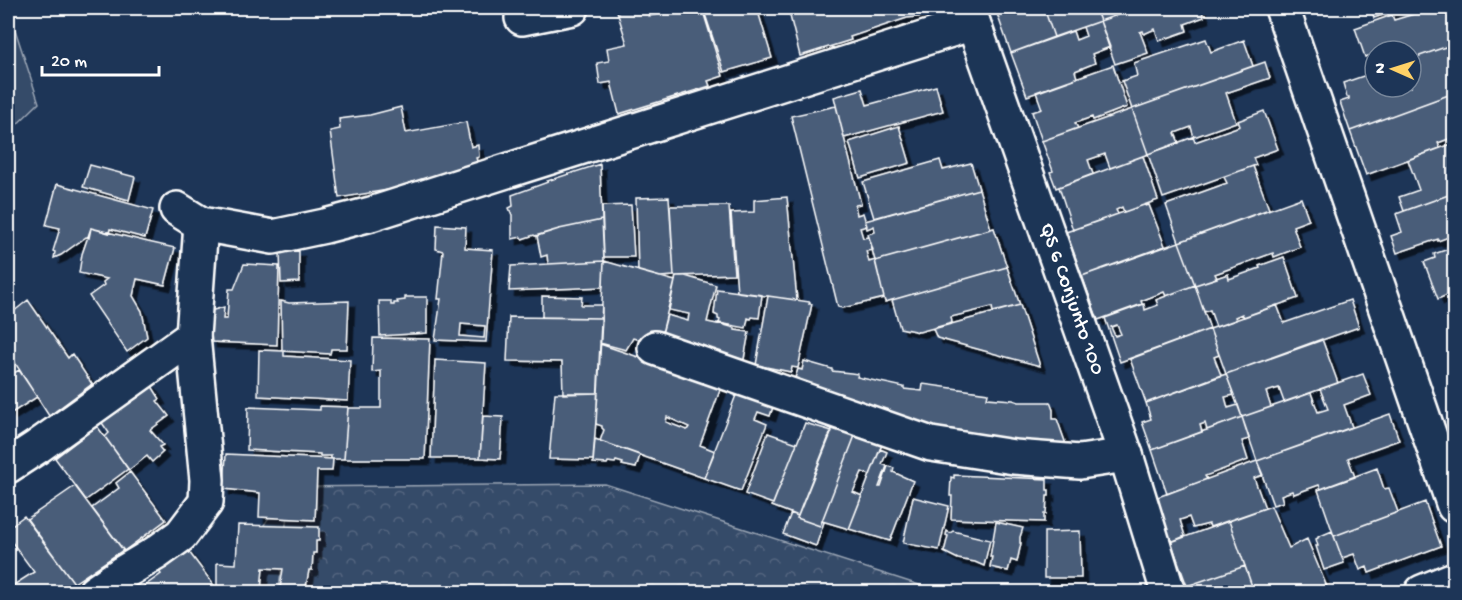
<svg xmlns="http://www.w3.org/2000/svg" width="1462" height="600" viewBox="0 0 1462 600" font-family="'Gochi Hand',sans-serif">
<defs>
<pattern id="forest-crowns" width="20" height="18" patternUnits="userSpaceOnUse" patternTransform="scale(1.5)"><rect width="20" height="18" fill="#364b69"/><path d="M2 6a3 3 0 1 1 6 0M12 15a3 3 0 1 1 6 0" fill="none" stroke="#546680"/></pattern>
<filter id="shadow"><feDropShadow dx="5.5" dy="5.5" stdDeviation="0" flood-color="#0009"/></filter>
</defs>
<rect width="100%" height="100%" fill="#1d3557"/>
<filter id="ink" filterUnits="userSpaceOnUse"><feTurbulence type="fractalNoise" baseFrequency=".0167" numOctaves="2"/><feDisplacementMap in="SourceGraphic" scale="12" xChannelSelector="R" yChannelSelector="G"/><feConvolveMatrix kernelMatrix="1 2 1 2 8 2 1 2 1" color-interpolation-filters="sRGB"/></filter>
<g filter="url(#ink)">
<!-- grass -->
<path fill="#364b69" stroke="#9aa5b4" stroke-width="1.5" d="M8 8 39 103 8 133Z
M290 487 279 592H218Z"/>
<!-- forest -->
<path fill="url(#forest-crowns)" stroke="#9aa5b4" stroke-width="1.5" d="M605 484 941 592H279L290 487Z"/>
<!-- building -->
<path fill="#4a5d79" stroke="#fff" stroke-width="1.5" fill-rule="evenodd" filter="url(#shadow)" d="M616 8H646L649 16 655 15 653 8H669L670 12 677 9 678 14 698 8H702L723 76 708 81 710 86 619 114 611 82 600 84 597 63 609 61 607 48 627 44Z
M703 8H757L772 58 724 72Z
M788 8H932L933 15 907 18 850 37 851 40 800 56Z
M995 8H1044L1054 37 1011 53Z
M1044 8H1095L1100 21 1054 37Z
M1095 8H1137L1100 21Z
M1137 8H1201L1204 17 1185 24 1187 31 1159 41 1155 29 1144 34 1143 31 1140 32 1148 53 1115 64 1100 21Z
M1371 8H1402L1374 18Z
M1434 8H1451L1454 16V44L1411 59V51H1375V64L1372 55 1365 57 1355 28 1392 15 1394 20Z
M1100 21 1110 47 1092 54 1095 63 1075 71 1077 78 1027 96 1011 53 1073 31 1076 40 1086 36 1083 27Z
M1206 39 1211 52 1244 40 1253 66 1132 109 1122 81 1137 76 1134 63Z
M1454 44V88H1452L1454 93 1350 131 1340 102 1349 99V97H1347L1343 83 1375 72V87H1411V59Z
M1265 62 1270 78 1226 93 1236 122 1194 137 1191 127 1175 133 1179 143 1148 154 1132 109Z
M1113 65 1127 107 1093 120 1092 117 1075 123 1078 128 1042 141 1032 112 1042 109 1036 92Z
M936 86 943 111 844 138 834 97 862 89 867 105Z
M1454 93V137L1438 143 1440 148 1366 175 1350 131Z
M836 106 861 204 855 205 857 215 863 213 867 226 860 228 863 238 869 237 873 250 866 251 869 262 875 260 884 298 843 308 838 307 791 116Z
M401 107 406 133 466 122 471 147 478 145 479 157 476 158 478 164 406 187 339 198 330 131 340 129 339 119 370 115Z
M1132 109 1148 154 1110 168 1105 154 1088 160 1093 174 1056 188 1050 172 1053 171 1042 141Z
M1264 111 1278 149 1253 158 1256 165 1163 198 1148 154 1193 137 1195 142 1240 126 1238 121Z
M899 126 910 163 860 178 849 142Z
M1454 143V193L1404 211 1399 197 1419 190 1408 160Z
M1143 156 1158 200 1124 212 1122 207 1116 210 1118 214 1073 230 1059 187Z
M940 160 943 170 971 163 979 189 874 218 863 182Z
M600 164 602 220 559 229 535 236 534 235 522 239 521 237 512 239V215L509 208 513 206 512 195 548 182 547 181Z
M90 165 135 177 129 200 83 187Z
M1253 166 1269 209 1179 242 1166 205 1227 183 1224 177Z
M57 184 153 210 145 238 110 229 109 233 91 228 89 238 86 237 61 255 54 258 55 252 53 251 60 228 46 225Z
M979 189 991 229 875 261 868 234 875 232 874 226 867 229 865 221Z
M1454 193V235L1438 241V239L1397 253 1391 236 1402 232 1396 214Z
M669 197 674 276 660 277 638 271 636 198Z
M787 197 797 300 737 292 731 213 754 212V200Z
M1301 198 1309 220 1293 226 1300 247 1274 257 1273 253 1215 274 1217 278 1195 285 1179 242Z
M631 205 634 257H604L602 206Z
M1144 205 1146 206 1149 205 1165 246 1082 276 1066 232Z
M670 206H729L734 274 674 276Z
M602 220 604 261 548 264 547 255 541 257 537 236 559 229Z
M437 225 466 227 465 248 493 250 486 342 435 340 441 299H438L443 251 436 249ZM461 324 485 326 484 338 460 336Z
M91 228 148 242 175 248 165 285 137 279 133 296 142 311 147 337 127 352 89 296 104 285 103 282 107 279 79 273 82 254Z
M994 228 1007 267 885 302 875 261Z
M1179 242 1195 285 1166 296 1164 292 1141 301 1142 304 1098 320 1082 276Z
M1454 247V292L1438 299 1424 262 1435 258 1434 254Z
M299 251V282L281 283 280 252Z
M1284 257 1298 298 1244 317 1242 314 1235 317 1236 320 1216 327 1210 310 1204 312 1195 285 1228 274 1229 279 1260 268 1259 266Z
M604 261 603 287 509 291 511 266Z
M604 261 675 281 659 345 633 338 626 350 600 343Z
M244 264 279 266 277 345 211 342 210 311 224 307 223 319H227L229 289H234Z
M1007 267 1020 305 993 312 992 307 951 317 952 323 919 332 900 328 892 300Z
M676 276H685L716 285 707 322 717 324V323L735 328V330L749 332 742 370 659 345 667 315 688 321 689 314 669 310Z
M1195 285 1210 329 1120 362 1105 318 1144 304 1145 310 1158 305 1156 300ZM1117 325 1121 334 1115 336 1111 327Z
M717 289 762 295 759 318 752 317 751 319 748 318 746 328 719 323 720 320 718 319V316L714 314Z
M542 296 582 297 581 305H602V318L542 317Z
M768 296 810 302 809 304H812L798 368 792 367 791 372 756 365Z
M405 297H427V333L380 336 379 301H391V305H394V303H398L397 301 405 300Z
M28 300 68 358 72 354 92 384 49 416 8 352V316Z
M1350 300 1359 327 1226 374 1210 329 1277 305 1284 323Z
M281 301 289 303 349 301 347 349H331L330 354 282 351Z
M1020 305 1040 366 937 338 933 329Z
M509 317 602 318 598 393 563 394 562 362 507 361Z
M1210 329 1219 355 1214 357 1221 375 1146 403 1130 359Z
M373 338 430 339 425 459H344L348 408H381V371L372 372Z
M1322 339 1338 383 1284 402 1279 388 1266 392 1271 407 1242 417 1226 374Z
M600 344 656 363 723 382 700 445 715 451 704 478 600 441 604 430 602 428V426L596 424ZM667 417 689 427 687 430 666 422Z
M259 350 284 351V356L350 360 348 401 258 396Z
M435 360 486 363 480 458H431Z
M804 361 832 369V371L851 373 858 374 857 377 904 387V389L922 391 923 384 988 393 987 398 1013 400 1019 402H1050L1053 410V419H1057L1068 450 859 417 793 384 798 369 802 370Z
M8 368 12 374 19 370 37 397 10 414 8 409Z
M1226 374 1234 395 1225 397 1228 408 1238 405 1242 417 1207 430 1205 423 1200 425 1202 432 1152 450 1142 422 1151 419 1146 403Z
M1363 374 1371 395 1344 405 1352 427 1257 461 1242 417 1311 393 1318 412 1328 409 1320 389Z
M150 383 160 399 157 401 169 416 150 430 163 445 159 447 163 452 152 462 147 456 129 470 105 437 109 433 100 420Z
M738 390 776 398 770 416 758 412 755 419 767 424 741 491 704 478Z
M555 393H598L593 460 549 459Z
M320 406 348 407 344 459H331V456H320V454L247 450 248 407 320 410Z
M1390 414 1399 440 1348 458 1355 477 1321 489 1319 485 1294 494 1292 491 1281 495 1283 502 1273 505 1257 461Z
M483 416 503 417 500 459 480 458Z
M1242 417 1249 439 1242 441 1248 460 1205 476 1207 479 1167 494 1152 450Z
M835 421 856 433 820 526 797 518Z
M805 423 832 431 798 516 772 506Z
M97 426 128 469 86 500 55 458Z
M768 433 797 443 773 504 745 494Z
M856 433 883 442 870 475 862 472 853 492 862 496 849 529 822 521Z
M595 439 640 455 636 468 622 465 623 463 616 461 615 463 608 462 607 464 593 463Z
M880 449 887 452 882 464 887 466 879 487H881L888 466 894 468 893 472 913 481 890 541 849 529Z
M226 454 333 459 332 471H317L315 520 259 517 260 493 224 489Z
M1257 461 1263 475 1254 478 1265 508 1210 527 1209 524 1193 528 1189 517 1180 520 1185 536 1171 542 1155 498Z
M1377 468 1384 489 1389 488 1398 512 1334 536 1318 490Z
M130 472 166 520 124 551 92 508 119 488 116 483Z
M954 475 1047 479V490H1049V496H1047L1046 514H1044V522L951 519 952 496H950L951 477 954 478Z
M75 486 123 550 74 583 27 519Z
M913 497 949 506 939 550 903 543Z
M1425 502 1441 546 1369 573 1367 567 1360 570 1354 554 1342 558 1334 536Z
M1271 506 1289 548 1307 539 1327 587 1311 592H1254L1229 521Z
M791 513 798 516 797 518 820 526 822 521 824 522 816 546 783 534Z
M24 516 74 583 61 592H17L12 586 34 572 8 537V528Z
M1229 521 1245 566 1187 586 1171 542Z
M996 522 1023 528 1020 537V543H1021L1017 562 1011 560 1008 571 990 567 992 557H990Z
M238 525 319 527V541H316V553H313L312 570H309L306 587 280 589 283 569 263 568 261 590 219 592 217 590V563L236 564Z
M947 531 950 533 953 531 990 540 984 566 975 562 958 559 944 552 948 536 946 535Z
M1080 531 1081 578H1044V532Z
M1332 531 1344 563 1324 570 1316 546H1318L1316 539 1318 538V537Z
M186 548 219 592H136L161 574 157 569Z
M1245 566 1254 592H1189L1187 586Z"/>
<g fill="none" stroke-linecap="round" stroke-linejoin="round">
<defs>
<g id="minor">
<path id="s1" d="M968 8 1126 455 1168 592"/>
<path d="M1282 8 1454 506"/>
<path d="M522 18 572 8"/>
<path d="M177 209 201 224 273 237 325 226 371 214 973 23"/>
<path d="M655 348 931 444 1014 457 1080 462 1126 455"/>
<path d="M8 466 37 447 193 336"/>
<path d="M95 592 121 574 156 553 181 535 206 502 207 480 193 336 201 224"/>
<path d="M1422 592 1454 579"/>
</g>
</defs>
<!-- minor casing -->
<use href="#minor" stroke="#fff" stroke-width="38"/>
<!-- minor -->
<use href="#minor" stroke="#1d3557" stroke-width="33"/>
</g>
</g>
<g text-anchor="middle" dominant-baseline="central" stroke-width="6" stroke-linejoin="round" paint-order="stroke">
<!-- street labels -->
<g font-size="21" fill="#fff" stroke="#1d3557">
<text stroke="none"><textPath href="#s1" startOffset="309">QS 6 Conjunto 100</textPath></text>
</g>
</g>
<!-- margin -->
<rect width="1462" height="600" fill="none" stroke="#1d3557" stroke-width="30"/>
<rect x="15" y="15" width="1432" height="570" fill="none" stroke="#fff" stroke-width="2" filter="url(#ink)"/>
<!-- north arrow -->
<g transform="translate(1393 69) rotate(273)"><circle r="28" fill="#1d3557" stroke="#77869a" stroke-width="1.5"/>
<path d="M0-4.5L10 22L0 15L-10 22Z" fill="#ffd166"/>
<text y="-9" font-size="16" font-weight="bold" text-anchor="middle" fill="#ffffff">N</text>
</g>
<!-- scale -->
<path d="M42 66v9h117v-9" fill="none" stroke="#ffffff" stroke-width="3"/>
<text x="51" y="66" font-size="18" fill="#ffffff" stroke="#1d3557" stroke-width="4.5" paint-order="stroke">20 m</text>
</svg>
